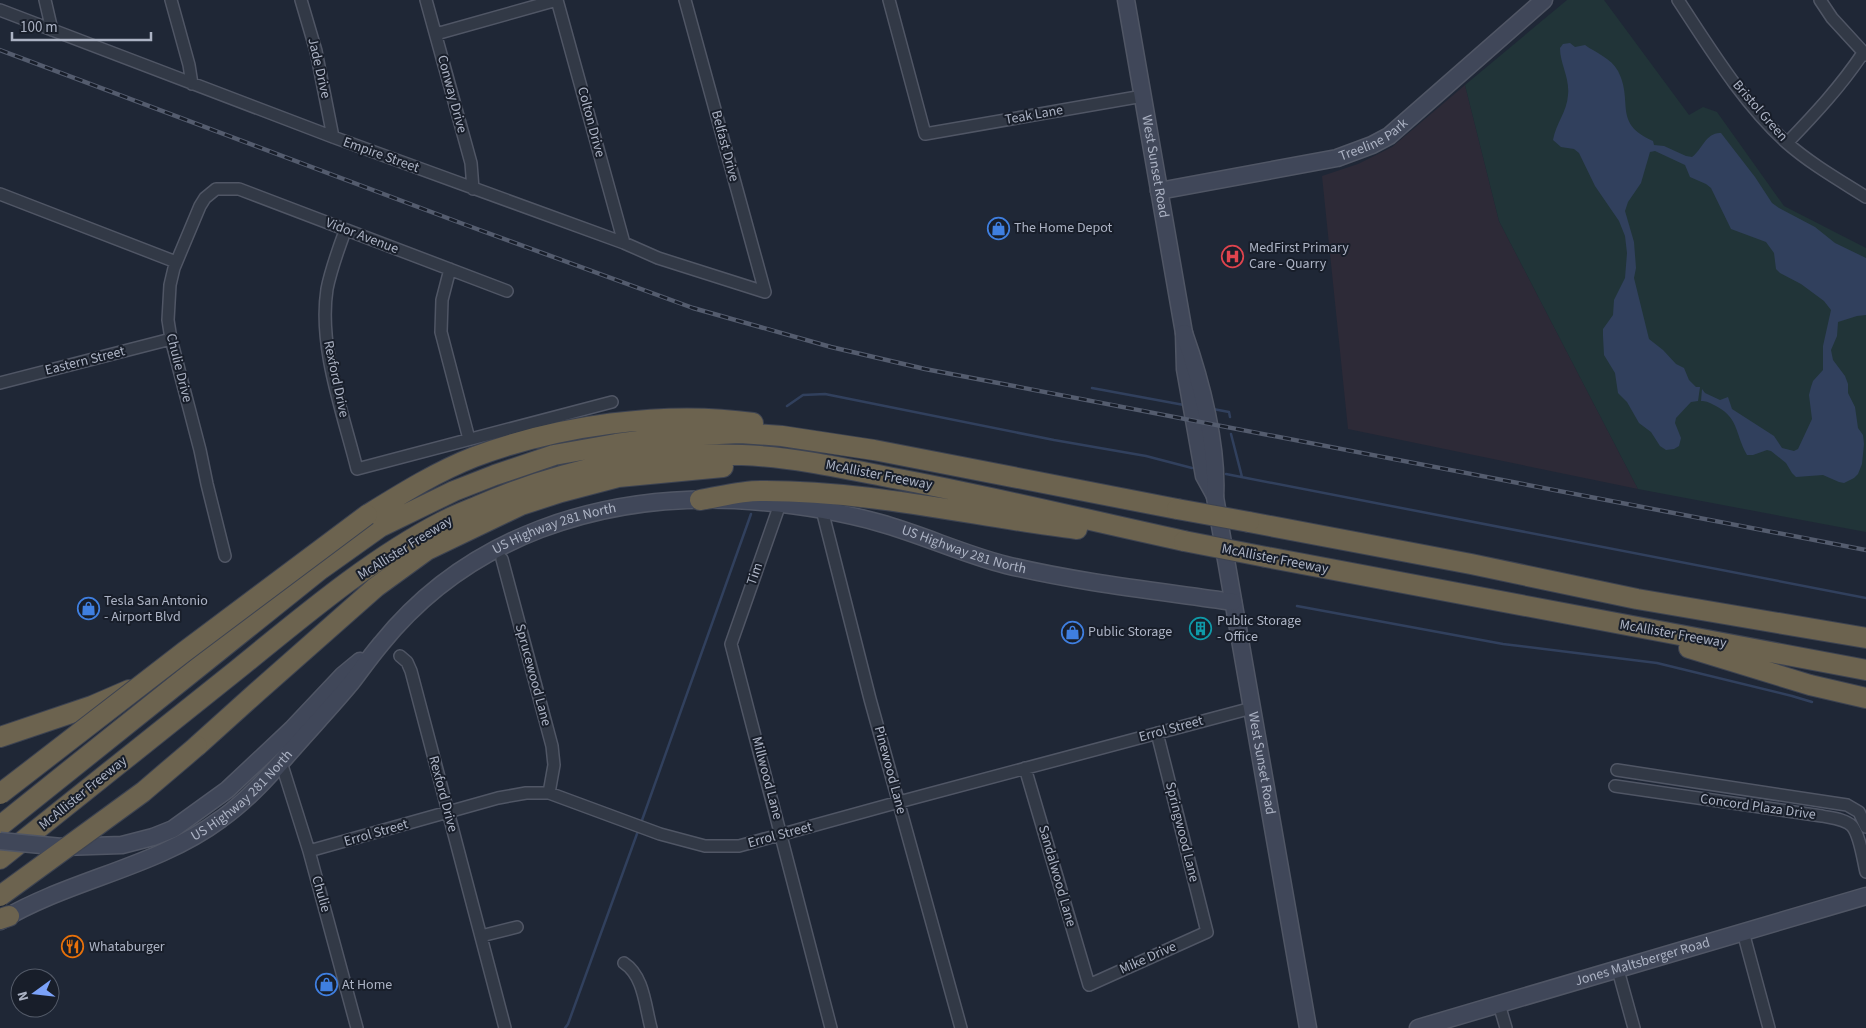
<svg xmlns="http://www.w3.org/2000/svg" width="1866" height="1028" viewBox="0 0 1866 1028" font-family="'Source Sans 3',sans-serif">
<rect width="100%" height="100%" fill="#1f2736"/>
<!-- medical -->
<path fill="#2d2a37" d="M1465 85 1499 221 1638 489 1348 429 1322 176 1358 164 1392 147Z"/>
<!-- green -->
<path fill="#213438" d="M1567 0H1604L1689 115 1703 107 1717 112 1784 206 1866 248V532L1638 489 1499 221 1465 85Z"/>
<!-- water -->
<path fill="#31405d" d="M1570 43 1575 47 1585 45C1596 53 1611 58 1618 71 1634 102 1612 123 1653 141L1654 145 1664 146 1686 156 1692 157C1702 150 1706 132 1721 133L1755 177 1772 203 1779 208 1815 227 1835 243 1866 258V315L1857 316 1838 322 1837 336 1831 350 1833 360 1845 376 1848 384V393L1855 407 1858 428 1863 435 1864 444 1862 464 1858 474 1854 478 1844 483 1839 482 1823 475 1796 477 1792 473 1786 463 1771 451 1767 450 1753 455H1747C1734 432 1740 417 1712 404 1708 402 1706 401 1701 401L1702 389 1705 393 1720 400 1728 397 1732 409 1774 436 1782 448 1794 451 1798 449 1812 419 1809 395 1811 387 1813 381 1823 370V346L1831 310 1824 301 1801 284 1780 273 1776 269 1774 253 1766 242 1731 229 1711 188 1706 184 1690 177 1685 165 1655 151 1650 152 1641 183 1628 202 1625 211 1634 242 1636 268 1634 278 1649 339 1663 350 1676 364 1684 368 1689 380 1696 387H1700L1698 401 1691 402 1676 418 1675 423 1681 438 1679 446 1674 449 1666 450 1660 446 1651 432 1639 423 1627 402 1618 393 1615 373 1604 355 1603 336V329L1613 315 1614 300 1625 278 1627 253 1625 236 1619 221 1595 186 1579 153 1574 149 1561 147 1553 140C1556 123 1567 112 1568 95 1570 78 1560 64 1560 48L1563 44Z"/>
<g fill="none" stroke-linecap="round" stroke-linejoin="round">
<!-- stream -->
<path stroke="#31405d" stroke-width="2.5" d="M1092 388 1184 405
M787 406 803 395 825 394 1054 440 1146 456 1192 468
M1213 409 1229 412 1230 417
M1231 434 1242 477
M1226 474 1866 598
M1297 606 1503 644 1657 663 1792 696 1812 702
M641 823 751 514
M565 1028 568 1024 638 831"/>
<defs>
<path id="street" d="M45 0 52 30
M171 0 189 65 192 84
M301 0 316 51 333 137
M426 0 471 163 473 189
M557 0 624 243
M685 0 765 292
M889 0 925 134 1143 96
M1678 0C1711 50 1743 103 1787 143 1811 164 1839 180 1866 197
M1820 0 1832 18 1866 55
M0 10 333 137 624 243 658 258 765 292
M436 34 557 0
M1787 143C1815 114 1841 86 1863 53
M0 194 176 262
M345 231C338 250 331 269 327 289 318 347 343 413 357 469L612 402
M450 269 442 300 441 332 469 439
M0 383 171 339
M780 504 731 644 831 1028
M822 510 870 699 961 1028
M225 556 207 484 200 450 171 339 168 320 170 285 174 268 200 206 205 198 216 189H239L507 291
M502 559 552 746 554 765 549 793
M400 656 407 662 411 671 505 1028
M281 762 309 851 357 1028
M1025 768 1089 985 1207 932 1157 733
M1617 770 1847 805 1859 812 1866 827
M1615 786 1822 816C1831 818 1845 819 1852 826 1860 835 1863 860 1866 872
M309 851 498 798 526 793H549L660 834 705 846H739L899 802 1252 708
M1743 932 1769 1028
M481 936 517 927
M624 963C644 976 645 1006 651 1028
M1618 970 1634 1028
M1499 1004 1506 1028"/>
<g id="secondary">
<path id="s1" d="M1126 0 1184 333 1185 369 1204 476 1215 496"/>
<path id="s2" d="M1159 191 1337 158 1372 145 1389 136 1544 0"/>
<path id="s3" d="M1184 333C1201 381 1218 446 1215 497L1308 1028"/>
<path d="M62 847 122 845 153 837 173 829 227 790 292 729 343 675 360 661"/>
<path id="s4" d="M0 921C70 879 155 868 221 819 248 800 270 775 291 751 311 728 332 706 351 683 361 670 370 657 381 644 468 536 600 494 735 500 784 503 834 510 880 523 923 535 963 554 1006 565 1081 583 1158 591 1233 602"/>
<path id="s5" d="M1418 1028 1866 896"/>
</g>
<path id="highway" d="M700 500C719 497 740 491 760 491 867 490 972 516 1077 529
M367 515C401 494 436 472 474 457 556 426 665 410 753 423
M1249 522 1471 564 1637 599 1866 638
M1266 557 1866 670
M1689 648 1810 685 1866 698
M0 737 92 706 129 690
M197 746 257 692 376 587 427 550 521 505 561 492 618 477 723 467
M0 826 321 569 380 527 454 491 495 475 554 455 616 444 676 436 740 433 782 436 874 450 1177 509
M0 859C80 796 158 732 238 669 301 618 370 559 442 522 453 516 466 511 478 506 562 469 651 451 742 455 793 457 843 468 893 478 990 496 1087 520 1184 541
M0 919 9 916"/>
</defs>
<!-- street casing -->
<use href="#street" stroke="#505665" stroke-width="14"/>
<!-- secondary casing -->
<use href="#secondary" stroke="#505665" stroke-width="19"/>
<!-- highway casing -->
<use href="#highway" stroke="#3d4351" stroke-width="22"/>
<!-- street -->
<use href="#street" stroke="#323946" stroke-width="11"/>
<!-- secondary -->
<use href="#secondary" stroke="#404759" stroke-width="16"/>
<!-- highway -->
<use href="#highway" stroke="#6c634f" stroke-width="20"/>
<defs>
<path id="rail" d="M0 50 466 225 693 308 831 347 925 369 993 382 1866 550"/>
</defs>
<!-- rail casing -->
<use href="#rail" stroke="#545c6e" stroke-width="4.5"/>
<!-- rail -->
<use href="#rail" stroke="#181e2a" stroke-width="2.5" stroke-dasharray="8" stroke-linecap="butt"/>
<defs>
<path id="secondary-bridge" d="M0 841 62 847"/>
<path id="highway-bridge" d="M1177 509 1249 522
M1184 541 1266 557
M0 794 184 652 367 515
M0 896 143 792 197 746"/>
</defs>
<!-- secondary-bridge casing -->
<use href="#secondary-bridge" stroke="#505665" stroke-width="19" stroke-linecap="butt"/>
<!-- highway-bridge casing -->
<use href="#highway-bridge" stroke="#3d4351" stroke-width="22" stroke-linecap="butt"/>
<!-- secondary-bridge -->
<use href="#secondary-bridge" stroke="#404759" stroke-width="16"/>
<!-- highway-bridge -->
<use href="#highway-bridge" stroke="#6c634f" stroke-width="20"/>
</g>
<!-- icons -->
<defs>
<symbol id="shop-ring" viewBox="-11 -11 22 22"><circle r="9.5" fill="#181e2a" stroke="#3f7fe0" stroke-width="1.5"/><path d="M-5-2.5h2.3a2.7 3.5 0 0 1 5.4 0H5L5.5 6h-11ZM-1.5-2.5h3a1.5 2.3 0 0 0-3 0Z" fill="#3f7fe0"/></symbol>
<symbol id="hospital-ring" viewBox="-11 -11 22 22"><circle r="9.5" fill="#181e2a" stroke="#e0444e" stroke-width="1.5"/><path d="M-5-5h3v3.5h4V-5h3V5h-3V1.5h-4V5h-3Z" fill="#e0444e"/></symbol>
<symbol id="building-ring" viewBox="-11 -11 22 22"><circle r="9.5" fill="#181e2a" stroke="#0f9aa8" stroke-width="1.5"/><path d="M-4-6H4V6H1V3H-1V6H-4ZM-2.5-4.3h1.7v1.8h-1.7ZM.8-4.3h1.7v1.8H.8ZM-2.5-1h1.7V.8h-1.7ZM.8-1h1.7V.8H.8Z" fill="#0f9aa8"/></symbol>
<symbol id="restaurant-ring" viewBox="-11 -11 22 22"><circle r="9.5" fill="#181e2a" stroke="#e8710a" stroke-width="1.5"/><path d="M-5-6h1v4h1v-4h1v4h1v-4h1v5L-1.5 .5V6h-2V.5L-5-1ZM5-6V6H3V1.5H1.5Q1.5-4 5-6Z" fill="#e8710a"/></symbol>
</defs>
<g fill-rule="evenodd">
<use href="#shop-ring" x="986" y="216" width="25" height="25"/>
<use href="#hospital-ring" x="1220" y="244" width="25" height="25"/>
<use href="#shop-ring" x="76" y="596" width="25" height="25"/>
<use href="#building-ring" x="1188" y="616" width="25" height="25"/>
<use href="#shop-ring" x="1060" y="620" width="25" height="25"/>
<use href="#restaurant-ring" x="60" y="934" width="25" height="25"/>
<use href="#shop-ring" x="314" y="972" width="25" height="25"/>
</g>
<g text-anchor="middle" dominant-baseline="central" stroke-width="4" stroke-linejoin="round" paint-order="stroke">
<!-- street labels -->
<g font-size="14" fill="#acb3c4" stroke="#181e2a">
<text transform="translate(319 68) rotate(77)">Jade Drive</text>
<text transform="translate(452 94) rotate(75)">Conway Drive</text>
<text transform="translate(1760 111) rotate(49)">Bristol Green</text>
<text transform="translate(1034 115) rotate(-10)">Teak Lane</text>
<text transform="translate(591 122) rotate(75)">Colton Drive</text>
<text stroke="none"><textPath href="#s2" startOffset="222">Treeline Park</textPath></text>
<text transform="translate(725 146) rotate(75)">Belfast Drive</text>
<text transform="translate(381 155) rotate(20)">Empire Street</text>
<text stroke="none"><textPath href="#s1" startOffset="169">West Sunset Road</textPath></text>
<text transform="translate(362 236) rotate(21)">Vidor Avenue</text>
<text transform="translate(85 361) rotate(-14)">Eastern Street</text>
<text transform="translate(179 368) rotate(76)">Chulie Drive</text>
<text transform="translate(336 379) rotate(78)">Rexford Drive</text>
<text transform="translate(879 475) rotate(11)">McAllister Freeway</text>
<text stroke="none"><textPath href="#s4" startOffset="694">US Highway 281 North</textPath></text>
<text transform="translate(405 548) rotate(-32)">McAllister Freeway</text>
<text stroke="none"><textPath href="#s4" startOffset="1114">US Highway 281 North</textPath></text>
<text transform="translate(1275 559) rotate(11)">McAllister Freeway</text>
<text transform="translate(755 574) rotate(-71)">Tim</text>
<text transform="translate(1673 634) rotate(10)">McAllister Freeway</text>
<text transform="translate(533 675) rotate(75)">Sprucewood Lane</text>
<text transform="translate(1171 729) rotate(-15)">Errol Street</text>
<text stroke="none"><textPath href="#s3" startOffset="438">West Sunset Road</textPath></text>
<text transform="translate(890 770) rotate(75)">Pinewood Lane</text>
<text transform="translate(767 778) rotate(75)">Millwood Lane</text>
<text transform="translate(83 793) rotate(-39)">McAllister Freeway</text>
<text stroke="none"><textPath href="#s4" startOffset="275">US Highway 281 North</textPath></text>
<text transform="translate(443 794) rotate(75)">Rexford Drive</text>
<text transform="translate(1758 807) rotate(8)">Concord Plaza Drive</text>
<text transform="translate(1182 832) rotate(76)">Springwood Lane</text>
<text transform="translate(376 833) rotate(-16)">Errol Street</text>
<text transform="translate(780 835) rotate(-15)">Errol Street</text>
<text transform="translate(1057 876) rotate(74)">Sandalwood Lane</text>
<text transform="translate(321 894) rotate(74)">Chulie</text>
<text transform="translate(1148 958) rotate(-24)">Mike Drive</text>
<text stroke="none"><textPath href="#s5" startOffset="234">Jones Maltsberger Road</textPath></text>
</g>
<!-- poi labels -->
<g font-size="14" fill="#acb3c4" stroke="#181e2a" text-anchor="start">
<text x="1014" y="228">The Home Depot</text>
<text x="1249" y="248">MedFirst Primary<tspan x="1249" dy="16">Care - Quarry</tspan></text>
<text x="104" y="601">Tesla San Antonio<tspan x="104" dy="16">- Airport Blvd</tspan></text>
<text x="1217" y="621">Public Storage<tspan x="1217" dy="16">- Office</tspan></text>
<text x="1088" y="632">Public Storage</text>
<text x="89" y="947">Whataburger</text>
<text x="342" y="985">At Home</text>
</g>
</g>
<!-- north arrow -->
<g transform="translate(35 993) rotate(255)"><circle r="24" fill="#181e2a" stroke="#535a68"/>
<path d="M0-4L9 19L0 12L-9 19Z" fill="#7ba2f9"/>
<text y="-8" font-size="14" font-weight="bold" text-anchor="middle" fill="#acb3c4">N</text>
</g>
<!-- scale -->
<path d="M12 32v8h139v-8" fill="none" stroke="#acb3c4" stroke-width="2.5"/>
<text x="20" y="32" font-size="15" fill="#acb3c4" stroke="#181e2a" stroke-width="4" paint-order="stroke">100 m</text>
</svg>
